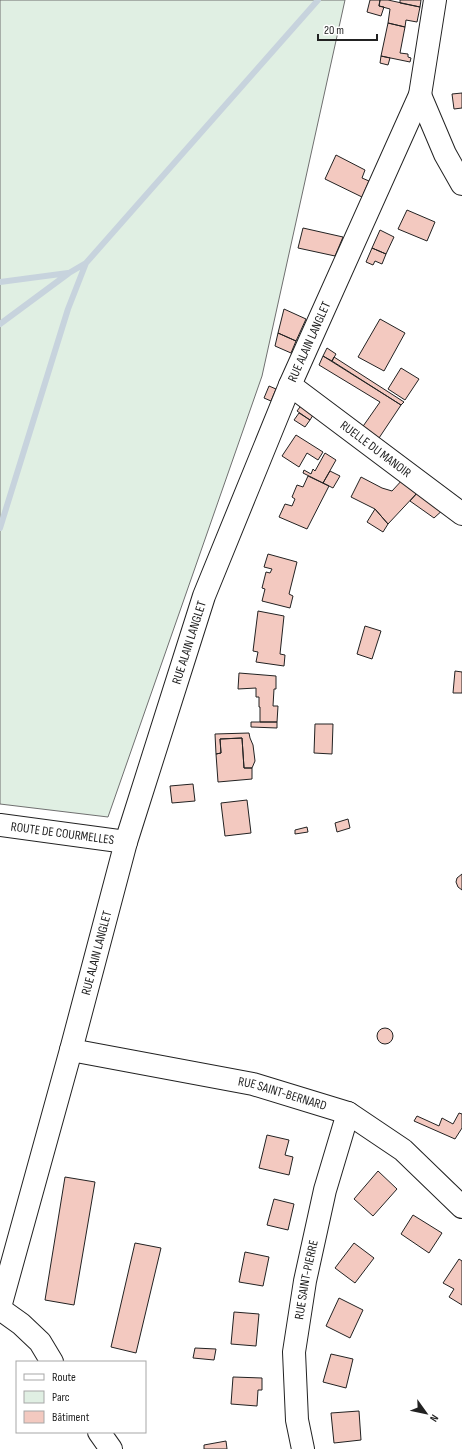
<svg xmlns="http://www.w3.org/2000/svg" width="462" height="1449" viewBox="0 0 462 1449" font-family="'Sofia Sans Condensed',sans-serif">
<rect width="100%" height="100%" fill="#fff"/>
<!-- green -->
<path fill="#e0efe3" stroke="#6f6f6f" d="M0 0H345L262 376 108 817 0 804Z"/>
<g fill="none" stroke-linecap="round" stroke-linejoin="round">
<!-- stream -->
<path stroke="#c7d3dd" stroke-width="6" d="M0 282 68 273
M0 324 69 273 86 263 318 0
M0 528 68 309 86 263"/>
</g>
<!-- building -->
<path fill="#f3c9c0" stroke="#222" d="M370 0H380L379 6 384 7 381 16 367 12Z
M380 0H388L420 7 417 22 406 20 405 27 388 23 390 9 379 6Z
M400 0H421L420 7 400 3Z
M388 23 405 27 400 53 408 54V57L411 58 410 62 381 56Z
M381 56 390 58 388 65 380 63Z
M462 93V108L454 109 452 94Z
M336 155 365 170 362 178 369 181 362 197 325 179Z
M407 210 435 222 427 241 398 229Z
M303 228 343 237 335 256 298 248Z
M380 230 394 237 386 254 372 248Z
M372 248 386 254 382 264 375 261 373 265 366 262Z
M284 309 306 319 296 341 278 333Z
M380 319 405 333 384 371 358 357Z
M278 333 296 341 291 353 275 346Z
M327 348 336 354 332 361 323 356Z
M323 356 401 405 375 444 359 432 380 402 319 365Z
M334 357 404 402 401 405 332 361Z
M401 368 419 379 405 400 388 389Z
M269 386 276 389 271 401 264 398Z
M303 403 315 412 310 420 297 411Z
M299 413 310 420 305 427 294 420Z
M296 435 323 452 318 460 307 453 299 467 282 456Z
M325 453 336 460 323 483 303 473 304 470 311 474 313 469 315 471Z
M330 471 340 476 333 488 323 483Z
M308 476 329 486 307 529 279 517 285 504 292 506 295 499 292 497 297 485 303 487Z
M361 477 382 488 392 491 404 478 418 492 388 524 375 509 351 497Z
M418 492 445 508 434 518 410 501Z
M375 509 388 524 383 532 367 522Z
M268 554 297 562 289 594 293 596 290 608 262 601 265 589 262 588 266 572 270 573 272 569 264 567Z
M258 611 284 616 280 654 285 655 284 666 256 662 258 652 253 651Z
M365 626 381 631 372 659 357 654Z
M455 671 462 672V693H453Z
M239 673 276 676V689H274L273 706H278L277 722H260V707H259V697H256V688L238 689Z
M251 722H277V728L251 727Z
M315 724H333L332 754 314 753Z
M249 733 250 738 253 745 255 761 252 768H244L242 738 220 739 221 753 216 754 215 734Z
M242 738 244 768H252V779L218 782 216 754 221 753 220 739Z
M193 784 195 801 172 803 170 786Z
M247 800 251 833 225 836 221 803Z
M348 819 350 828 337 832 335 823Z
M307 827 308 832 295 834V830Z
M462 874V890L458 887 456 882 457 878Z
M377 1036a8 8 0 1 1 16 0a8 8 0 1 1-16 0Z
M459 1113 462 1114V1128L455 1139 414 1121 417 1116 439 1126 442 1118 453 1124Z
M267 1135 289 1140 285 1155 293 1157 289 1175 259 1168Z
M378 1171 397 1189 373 1216 354 1199Z
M65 1177 95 1182 74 1305 45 1300Z
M274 1199 294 1204 288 1230 267 1225Z
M413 1215 442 1233 429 1253 401 1234Z
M135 1243 161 1248 136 1353 111 1347Z
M354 1243 374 1258 355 1283 335 1268Z
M245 1252 269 1257 263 1286 239 1282Z
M459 1259 462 1261V1305L449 1297 454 1289 443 1283Z
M339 1298 363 1310 350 1338 326 1326Z
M234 1312 259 1314 256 1346 231 1344Z
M195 1348 216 1349 214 1360 193 1358Z
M331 1354 353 1359 346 1388 323 1382Z
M233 1377 262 1378V1390H258L257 1406 231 1404Z
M359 1411 361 1440 334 1443 331 1413Z
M226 1441 227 1449H204V1445Z"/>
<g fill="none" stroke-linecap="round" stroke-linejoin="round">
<defs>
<g id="minor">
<path d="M420 95 445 154 462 184"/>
<path id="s1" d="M290 385 462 514"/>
<path id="s2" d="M0 825 126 842"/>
<path id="s3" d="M71 1050 253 1084 348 1113 403 1150 462 1207"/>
<path id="s4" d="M0 1307 71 1050 126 842 204 596 290 385 420 95 435 0"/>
<path d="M0 1309 21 1324 40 1342 52 1362"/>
<path d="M99 1432 111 1449"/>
<path id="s5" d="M303 1449 297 1420 294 1352 305 1281 325 1190 348 1113"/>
</g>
</defs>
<!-- minor casing -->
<use href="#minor" stroke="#222" stroke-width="24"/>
<!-- minor -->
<use href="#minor" stroke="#fff" stroke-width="22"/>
</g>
<g text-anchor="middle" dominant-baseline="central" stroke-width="3" stroke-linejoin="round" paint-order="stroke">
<!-- street labels -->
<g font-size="13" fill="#222" stroke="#fff">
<text stroke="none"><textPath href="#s4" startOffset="1015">RUE ALAIN LANGLET</textPath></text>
<text stroke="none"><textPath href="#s1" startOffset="107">RUELLE DU MANOIR</textPath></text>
<text stroke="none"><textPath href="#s4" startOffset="691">RUE ALAIN LANGLET</textPath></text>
<text stroke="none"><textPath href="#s2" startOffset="63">ROUTE DE COURMELLES</textPath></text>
<text stroke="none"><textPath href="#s4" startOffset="367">RUE ALAIN LANGLET</textPath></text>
<text stroke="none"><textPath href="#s3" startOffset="216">RUE SAINT-BERNARD</textPath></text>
<text stroke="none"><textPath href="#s5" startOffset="171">RUE SAINT-PIERRE</textPath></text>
</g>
</g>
<!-- legend -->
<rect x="16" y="1361" width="130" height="72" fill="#ffffff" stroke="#a7a7a7"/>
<rect x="24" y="1374" width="20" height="6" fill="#ffffff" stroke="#a7a7a7"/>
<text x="52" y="1381" font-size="12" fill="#222222">Route</text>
<rect x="24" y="1391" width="20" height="12" fill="#e0efe3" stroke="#a7a7a7"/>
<text x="52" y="1401" font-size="12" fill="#222222">Parc</text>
<rect x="24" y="1411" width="20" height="12" fill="#f3c9c0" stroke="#a7a7a7"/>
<text x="52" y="1421" font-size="12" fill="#222222">Bâtiment</text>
<!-- north arrow -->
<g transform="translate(426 1413) rotate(123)" stroke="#ffffff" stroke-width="3" paint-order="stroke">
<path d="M0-3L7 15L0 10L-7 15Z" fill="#222222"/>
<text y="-6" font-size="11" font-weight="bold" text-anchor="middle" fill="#222222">N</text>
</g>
<!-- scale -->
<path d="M318 34v6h59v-6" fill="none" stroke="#222222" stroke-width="2"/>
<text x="324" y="34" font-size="12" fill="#222222" stroke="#ffffff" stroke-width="3" paint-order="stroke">20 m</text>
</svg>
